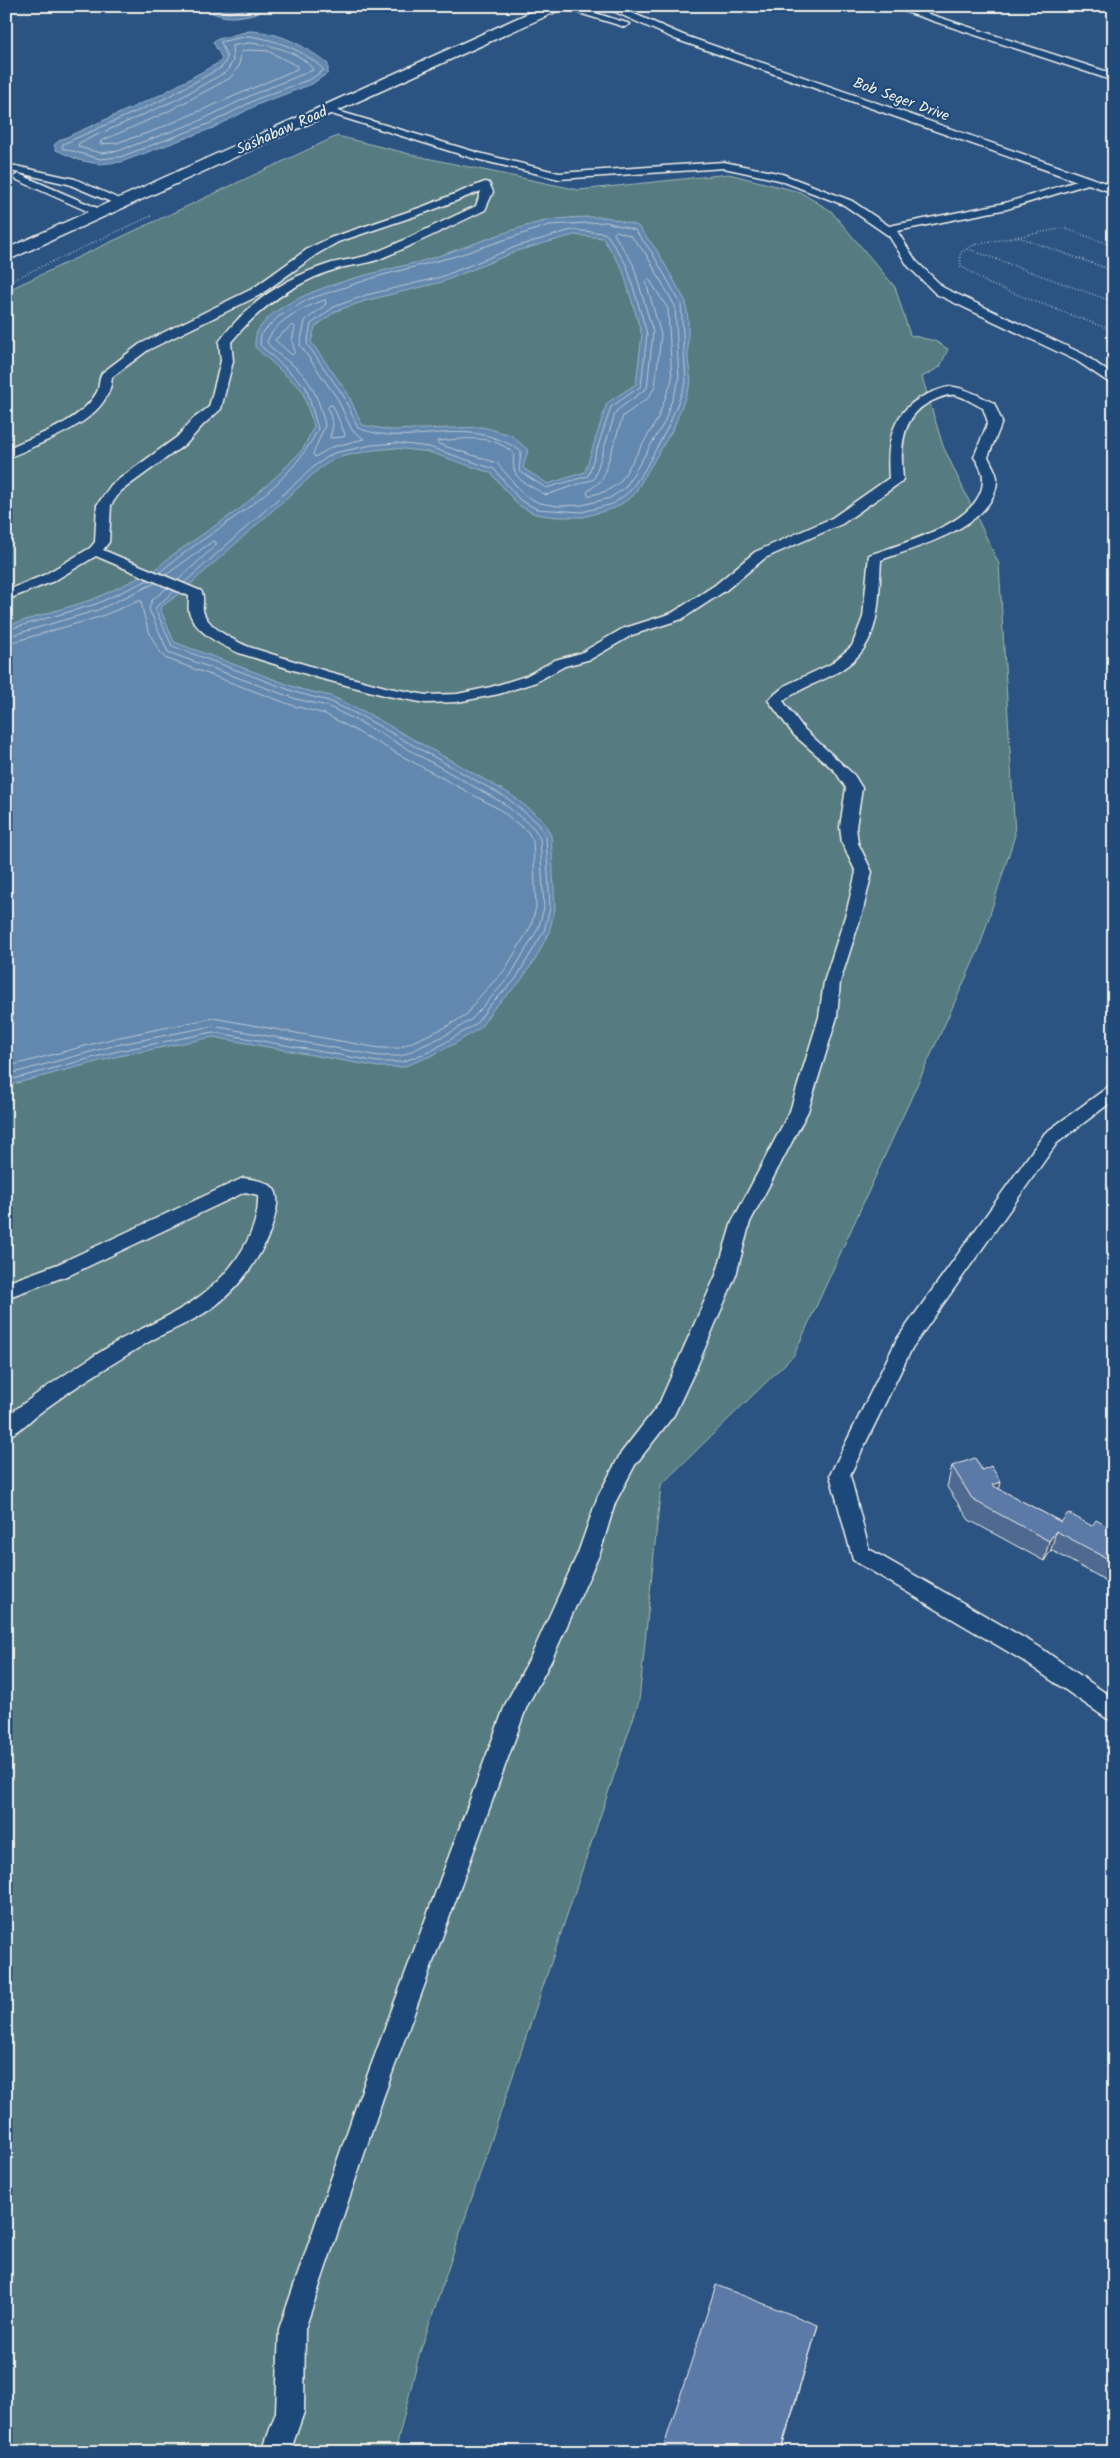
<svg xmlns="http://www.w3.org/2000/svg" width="1120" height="2458" viewBox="0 0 1120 2458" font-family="Kalam,sans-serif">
<rect width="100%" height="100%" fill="#2b5483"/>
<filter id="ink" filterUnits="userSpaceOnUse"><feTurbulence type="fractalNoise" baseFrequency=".02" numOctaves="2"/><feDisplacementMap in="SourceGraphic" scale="10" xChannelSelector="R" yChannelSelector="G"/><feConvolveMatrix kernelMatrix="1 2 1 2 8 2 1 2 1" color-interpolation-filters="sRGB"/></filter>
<g filter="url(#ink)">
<!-- green -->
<path fill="#567b81" stroke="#a5b6b4" d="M337 136 426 158 579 190 729 174 800 192 831 211 895 287 910 335 935 341 948 349 940 367 922 377 943 446 999 564 1015 835 979 949 794 1355 661 1485 639 1701 419 2355 395 2452H6V291Z"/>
<!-- water -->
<path fill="#6388af" stroke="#9db2c6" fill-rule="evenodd" d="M200 6H272L269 10C240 17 226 23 200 6Z
M249 31C278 31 306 46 328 64V73L312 84 259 104 213 128 121 162 98 164 79 160 56 150 54 145 60 140 160 95 220 62 222 58 213 42 215 40Z
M606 217 638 226 644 234 656 249 686 302 688 321V359L691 382 674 427 633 496 615 508 583 517H558L535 514 517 504 491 473 429 452 395 448 373 450 336 458 320 468 185 589 160 608 174 642 300 689 331 696 365 712 510 794 543 820 551 836 555 909 549 932 535 960 519 983 494 1008 480 1028 456 1043 433 1055 403 1067H378L213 1037 119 1056 6 1086V626L94 599 155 570 171 556 241 508 280 473 303 449 314 426 302 390 255 347C255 342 255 336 257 332 281 288 385 272 429 259 468 247 506 230 545 221 564 217 587 217 606 217ZM574 235 603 238 622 268 642 335 636 384 607 403 585 472 548 484 523 468 528 450 511 435 483 427 390 430 362 425 347 392 311 342 315 327 336 311 368 300 442 282 520 250Z"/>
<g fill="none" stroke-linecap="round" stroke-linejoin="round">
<!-- shore -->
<path stroke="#bac7d1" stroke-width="1" d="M209 6 228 13 262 6
M249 36C277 40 304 50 324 70L311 79 257 99 211 123 120 157 100 159 62 148 63 144 162 100 222 67 227 58 221 42Z
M250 43C271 45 301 51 313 70L254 94 197 122 118 151 101 153 78 147 79 143 176 100 226 72 233 61 232 46Z
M250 50 268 51 297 66V69L151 132 116 143 100 144 101 141 167 112 230 78 239 66 241 52Z
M572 230 604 233 608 236 627 266 647 334 641 386 611 407 588 476 546 488 519 471 521 451C463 412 414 450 358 428L343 395 307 344 311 324 334 307 366 295 441 277 518 246Z
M617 231 631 236 646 254 675 306 679 380 664 423 625 488 610 498 582 505 558 506 539 503 524 495 497 463 438 444 437 441C464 439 493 433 514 454 510 481 525 482 546 495L594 479 616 411 647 388 653 332 633 264 614 234Z
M649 279 668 309 672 380 657 420 620 482 607 491 588 496 587 492 602 480 623 416 648 398 655 387 661 335 646 282Z
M325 300 326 304 305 321 300 345 337 398 352 430 364 439 332 447 315 457 313 454 325 425C320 403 312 380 294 366 284 358 274 353 267 342 275 320 304 307 325 300Z
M293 325 295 327 292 341 295 352 292 355 275 340Z
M330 405 333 406 345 434 344 437 330 438 333 425 328 408Z
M160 572C214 526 285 496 318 429L306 387 260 345 261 334 278 317 309 299 379 276 456 256 549 225 606 222 635 230 651 251 681 304 686 382 669 425 644 471 629 492 613 504 582 512 537 509 520 500 494 469 429 447 396 443 372 445 334 453 317 464 184 583
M166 575 213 541 216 542V545L178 580
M6 630 96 604 148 580
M6 637 98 610 155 583
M6 644 99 617 141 600C144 621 151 642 165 658L294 706 325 714 499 809 528 832 533 841 536 907 531 926 504 971 480 996 467 1014 446 1027 399 1048H379L213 1018 115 1038 6 1067
M6 1075 116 1045 213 1026 379 1056H401L450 1033 472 1019 510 976 538 929 544 908 540 839 534 828 503 803 360 722 327 706 296 699 168 652 149 609 152 600 167 588
M6 1081 118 1051 213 1032 378 1062H402L431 1051 453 1038 476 1024 490 1005 515 980 544 931 550 908 546 837 538 823 507 798 363 717 329 701 298 693 172 646 155 608 174 591"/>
<defs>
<path id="service" d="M556 6H573L630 24 625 27Z
M602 6H616L683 35 1114 186V193L1088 184 1007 209 897 231 916 261 944 288 1085 355 1114 376V386L1077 361 936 294 908 266 889 236 844 205 779 180 724 168 559 179 472 158 322 111 327 108 331 109 479 153 559 173 724 162 782 174 852 201 889 226 1005 203 1077 181 675 39Z
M888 6H904L1114 74V81Z
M6 164 75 179 128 203 126 205H118L68 184 6 170Z
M19 174 104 211 106 213 104 215H96L15 179 13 177Z
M485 182 489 183 493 192 485 210C449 227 414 245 377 260 365 264 352 265 340 268 295 281 260 307 231 342L233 361 221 409 203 425 187 443 121 491 111 505 109 542 103 550 201 591C205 597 202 604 203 610 206 627 235 641 249 647L329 672 389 688 426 695 457 694 491 687 526 676 555 660 581 653 622 629 672 613 715 585 755 552 832 518 889 478C886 443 892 409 928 394 936 391 946 386 954 387 968 389 981 397 994 403L1002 422 988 457C991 463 996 471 997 478 998 526 916 547 881 560 878 603 882 645 841 670 822 682 801 687 783 701L804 729 854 775 862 788 856 827 858 843 872 872 863 910 840 982 837 1017 808 1111 750 1222 736 1275 698 1364 674 1415 635 1465 615 1503 600 1553 551 1661 527 1706 383 2098 305 2329 304 2412 290 2452H262L276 2412 279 2329 359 2098 506 1703 531 1656 578 1553 598 1496 621 1453 659 1404 716 1275 732 1222 790 1111 819 1017 824 982 847 910 856 872 842 843 840 827 846 788 835 771 794 735 768 700 786 685 831 664 852 646 863 617 869 555C902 543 985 523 983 478 983 471 978 463 974 457L988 422 983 408C974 404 965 397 955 395 947 394 939 398 932 401 901 415 900 449 903 479L901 482 842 524 765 558 725 591 682 619 632 635 591 659 565 666 536 682 499 694 457 702 426 703 388 696 319 678 239 653C221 645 196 633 189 612 188 608 189 601 189 596L96 556 54 581 6 600V591L44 575 90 548 95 542 97 505 111 485 177 437 193 419 209 407 221 361 219 342C247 303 286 277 332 263 344 260 357 259 369 255 405 241 440 222 476 206L481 191 430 211 338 242 317 254 260 295 148 350 112 377C110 415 64 433 35 446 26 450 16 455 6 458V449C36 435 80 423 97 392 100 386 98 379 102 373L140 344 252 289 309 248 330 238 422 207Z
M1114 1085V1100L1057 1143 912 1348 850 1475 869 1549 1038 1646 1114 1699V1721L1106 1718 1022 1660 853 1560 830 1475 897 1339 1045 1133 1108 1087Z
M243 1178C265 1181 282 1183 276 1211 268 1251 238 1293 203 1314 187 1324 169 1331 152 1340 128 1354 104 1369 81 1384 66 1394 51 1404 37 1415 27 1423 18 1433 6 1437V1417C40 1390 76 1367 113 1344 138 1329 166 1319 190 1303 225 1281 260 1238 258 1195L245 1192 72 1274 6 1298V1283L58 1264Z"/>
<path id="secondary" d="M544 6H564L562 9 6 261V249Z"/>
</defs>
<!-- service casing -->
<use href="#service" stroke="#f4f1e8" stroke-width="3"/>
<!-- secondary casing -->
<use href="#secondary" stroke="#f4f1e8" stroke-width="3"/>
<!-- path -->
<path stroke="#f4f1e8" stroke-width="2" stroke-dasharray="0.5 2.5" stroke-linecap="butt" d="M1018 237 1114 271
M1114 246 1064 228 973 245 960 253 961 266 989 284 1114 331
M968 249 1114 302
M6 283 151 216"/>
<!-- service -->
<use href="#service" fill="#1f4a7a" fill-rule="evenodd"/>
<!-- secondary -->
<use href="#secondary" fill="#1f4a7a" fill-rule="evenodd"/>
</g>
<!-- wall -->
<path fill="#4f6990" stroke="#f4f1e8" d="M952 1466 982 1470 999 1489 1061 1522 1092 1526 1114 1530V1585L1051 1550 1044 1561 969 1520 947 1487Z"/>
<!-- shaded-wall -->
<path fill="#405576" stroke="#f4f1e8" d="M1001 1482 996 1502 992 1485Z
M1056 1531 1051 1550 1044 1561 1049 1541Z
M818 2325 781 2452H780Z"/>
<!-- building -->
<path fill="#5c7aa8" stroke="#f4f1e8" d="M975 1458 982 1470 991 1466 1001 1482 992 1485 1061 1522 1068 1513 1092 1526 1096 1520 1114 1530V1562L1056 1531 1049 1541 973 1500 952 1466Z
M716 2285 818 2325 780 2452H662Z"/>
</g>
<g text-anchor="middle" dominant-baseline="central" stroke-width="4.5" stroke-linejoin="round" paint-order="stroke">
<!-- far-street labels -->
<g font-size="15" fill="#f4f1e8" stroke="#1f4a7a">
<text transform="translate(901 100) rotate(20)">Bob Seger Drive</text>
<text transform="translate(282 131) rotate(-24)">Sashabaw Road</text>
</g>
</g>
<!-- margin -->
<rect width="1120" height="2458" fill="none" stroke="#1f4a7a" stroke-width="25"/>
<rect x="12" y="12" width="1095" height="2433" fill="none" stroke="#f4f1e8" stroke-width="2" filter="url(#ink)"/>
</svg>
